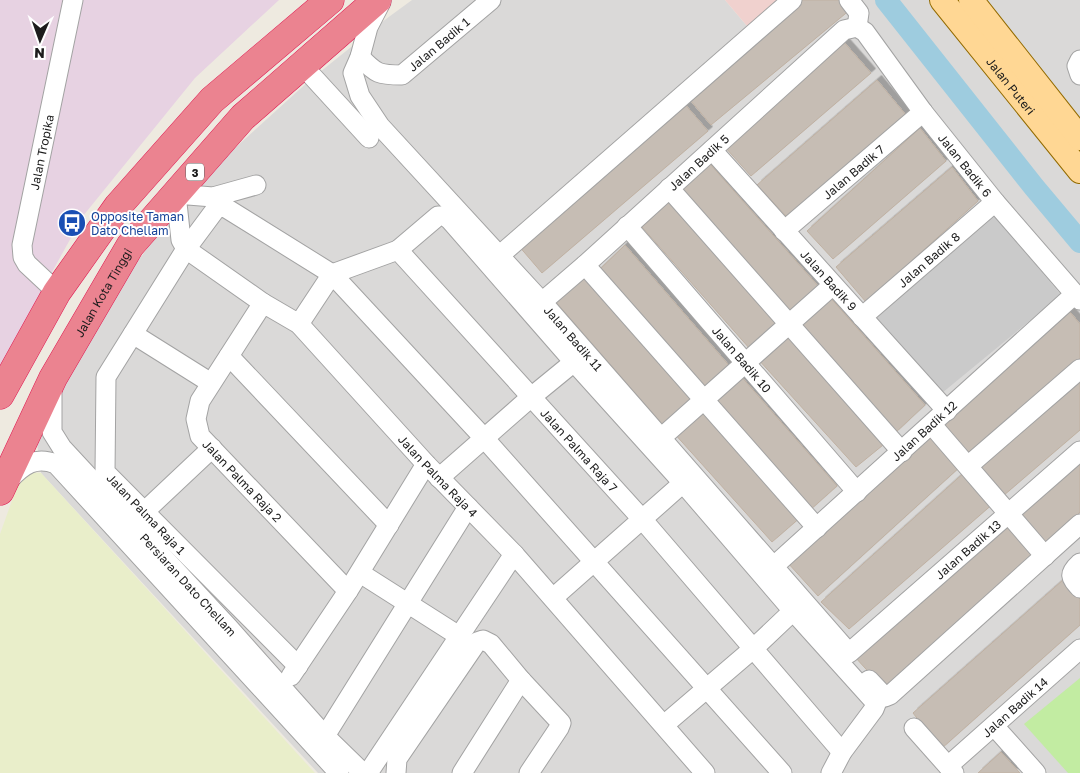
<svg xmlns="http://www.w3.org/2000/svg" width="1080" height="773" viewBox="0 0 1080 773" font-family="'Golos Text',sans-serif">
<defs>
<filter id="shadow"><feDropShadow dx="4.5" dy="-4.5" stdDeviation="0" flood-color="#0004"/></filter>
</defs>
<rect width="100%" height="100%" fill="#eeeae0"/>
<!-- residential -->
<path fill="#dad9d8" d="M412 0H725L747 26 777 0H1080V773H318L41 473 37 443 52 403 136 263 203 177 310 80 386 19Z"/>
<!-- commercial -->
<path fill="#f0d1ce" d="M725 0H777L747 26Z"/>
<!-- industrial -->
<path fill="#e7d2e2" d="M0 0H279L195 78 83 216 0 366Z"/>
<!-- religious -->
<path fill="#cacaca" d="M995 216 1061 295 942 393 874 319Z"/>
<!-- farmland -->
<path fill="#e9eeca" d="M29 472 41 473 315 773H0V534L19 481Z"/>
<!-- grass -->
<path fill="#c2eca2" d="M1080 678V773H1068L1024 724Z"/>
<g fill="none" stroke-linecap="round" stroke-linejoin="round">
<!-- river -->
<path stroke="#9eccdf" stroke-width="22" d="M886 0 1034 187 1080 242"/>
</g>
<!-- building -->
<path fill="#c6bdb4" stroke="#c0b1a2" filter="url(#shadow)" d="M802 0H844L851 9 711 125 686 95Z
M843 41 871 73 751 176 724 146Z
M877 80 906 115 787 217 757 185Z
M683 102 708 131 542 273 518 245Z
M920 128 946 161 833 259 807 231Z
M710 164 819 287 788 315 678 193Z
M952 167 978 201 866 302 836 267Z
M672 199 779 323 750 349 642 227Z
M625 245 733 370 704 393 597 272Z
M587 275 697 400 663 425 555 301Z
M828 295 925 405 894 434 798 327Z
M1070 312 1080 324V359L969 458 939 427Z
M788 330 888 441 856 467 757 358Z
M739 374 837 486 809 511 711 399Z
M1080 374V430L1003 496 974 466Z
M704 408 802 516 772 542 673 432Z
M932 435 961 466 818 596 787 562Z
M1080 459V512L1043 547 1016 515Z
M967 470 995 502 849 629 821 602Z
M1007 522 1034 554 885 690 855 657Z
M1063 580 1080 599V625L941 749 913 713Z
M1001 752 1020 773H978Z"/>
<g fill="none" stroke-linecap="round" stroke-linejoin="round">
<defs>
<g id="minor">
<path d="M849 0 859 13 857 27"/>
<path id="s1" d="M381 2 368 27 360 57 353 73 360 96 380 126 542 302 849 653 1080 451"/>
<path id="s2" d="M857 27 865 32 923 112 995 202 1080 300"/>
<path id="s3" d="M360 57C376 74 379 75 402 75L491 0"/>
<path d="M1080 60 1077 66 1080 75"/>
<path d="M303 66 369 138"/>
<path id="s4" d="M712 150 947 411"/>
<path id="s5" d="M256 185 213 197 176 194 181 240 186 249 263 303 299 324 426 464 514 554 705 773"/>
<path d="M669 188 902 452"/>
<path id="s6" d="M627 226 857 492"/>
<path id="s7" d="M784 231 923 112"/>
<path d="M398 250 438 216H445L450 220 574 362 683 483 793 611 874 701 876 704 874 709 842 752 831 773"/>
<path d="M499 256 792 0"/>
<path d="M585 265 817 528"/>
<path id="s8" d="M57 292 27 264 23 257 22 245 73 0"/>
<path id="s9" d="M542 302 585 265 844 30 857 27"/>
<path id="s10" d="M263 303 200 401 196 419 200 436 348 591"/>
<path id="s11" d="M862 317 995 202"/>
<path id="s12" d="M299 324 332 274 398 250 642 519 842 752"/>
<path d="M133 334 211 383"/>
<path d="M229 356 389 525"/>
<path id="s13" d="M52 389V432L62 448 228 627 325 736 363 773"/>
<path d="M932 425 1045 556"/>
<path d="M661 438 833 285"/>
<path d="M968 466 1080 369"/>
<path d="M439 478 530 398 574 362"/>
<path d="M9 480C23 465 35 456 56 464L339 773"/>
<path d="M144 512 212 448"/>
<path d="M1080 563C1068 574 1070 577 1080 588"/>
<path id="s14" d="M774 566 1075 294"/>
<path d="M360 573 459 636"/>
<path d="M553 598 683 483"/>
<path d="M298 666 105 472 106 377 186 249 215 210 220 207 226 208 332 274 484 438 782 773"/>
<path d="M291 676 348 591 426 464"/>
<path d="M869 680 885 697 890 695 1080 524"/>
<path d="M664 725 754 648 793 611"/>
<path d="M994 726 1036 773"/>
<path d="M914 728 954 773"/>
<path d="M325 736 468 507"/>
<path id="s15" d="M948 766 1080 649"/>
<path d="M368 773 514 554"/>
<path d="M396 773 397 759 477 642 483 640 491 644 521 680 561 723 559 728 529 773"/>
<path d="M462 773 521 680"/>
</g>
<g id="major">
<path id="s16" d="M942 0 1080 171"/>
<path d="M971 0 1080 138"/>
</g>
<g id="highway">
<path d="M0 395 57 292 118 206 212 100 330 0"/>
<path id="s17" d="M0 491 53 378 130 246 243 117 377 0"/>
</g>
</defs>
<!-- minor casing -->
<use href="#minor" stroke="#a3a3a3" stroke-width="21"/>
<!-- major casing -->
<use href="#major" stroke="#936b00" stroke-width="26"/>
<!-- highway casing -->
<use href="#highway" stroke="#df1a52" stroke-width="29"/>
<!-- minor -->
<use href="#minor" stroke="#fff" stroke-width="19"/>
<!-- major -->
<use href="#major" stroke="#ffd794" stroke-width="24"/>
<!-- highway -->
<use href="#highway" stroke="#eb8390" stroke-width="28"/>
</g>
<!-- icons -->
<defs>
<symbol id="bus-disc" viewBox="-11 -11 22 22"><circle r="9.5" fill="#1a4fb4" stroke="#fff"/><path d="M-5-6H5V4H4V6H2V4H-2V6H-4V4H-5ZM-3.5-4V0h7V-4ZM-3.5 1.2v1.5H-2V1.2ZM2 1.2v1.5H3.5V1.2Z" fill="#fff"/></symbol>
</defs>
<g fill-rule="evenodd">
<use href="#bus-disc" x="56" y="207" width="32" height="32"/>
</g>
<g text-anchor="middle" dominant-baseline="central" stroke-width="4" stroke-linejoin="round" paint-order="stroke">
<!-- shield labels -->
<rect fill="#fff" stroke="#606060" stroke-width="1" x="186" y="163.5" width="18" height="17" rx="4"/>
<g font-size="11" font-weight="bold" fill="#1c1c1c">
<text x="195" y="172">3</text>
</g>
<!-- street labels -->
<g font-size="12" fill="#1c1c1c" stroke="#fff">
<text stroke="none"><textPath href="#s3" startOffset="96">Jalan Badik 1</textPath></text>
<text stroke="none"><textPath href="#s16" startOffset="110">Jalan Puteri</textPath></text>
<text stroke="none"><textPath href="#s8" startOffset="156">Jalan Tropika</textPath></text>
<text stroke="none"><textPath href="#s9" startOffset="210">Jalan Badik 5</textPath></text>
<text stroke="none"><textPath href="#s2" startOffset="176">Jalan Badik 6</textPath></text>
<text stroke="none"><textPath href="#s7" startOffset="91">Jalan Badik 7</textPath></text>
<text stroke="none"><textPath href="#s11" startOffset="88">Jalan Badik 8</textPath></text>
<text stroke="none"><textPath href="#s4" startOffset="175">Jalan Badik 9</textPath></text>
<text stroke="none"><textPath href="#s17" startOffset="224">Jalan Kota Tinggi</textPath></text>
<text stroke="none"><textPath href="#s1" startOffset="424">Jalan Badik 11</textPath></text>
<text stroke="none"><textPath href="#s6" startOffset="176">Jalan Badik 10</textPath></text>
<text stroke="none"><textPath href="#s14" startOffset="202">Jalan Badik 12</textPath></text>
<text stroke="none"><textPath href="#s12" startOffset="400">Jalan Palma Raja 7</textPath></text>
<text stroke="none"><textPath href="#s5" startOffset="480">Jalan Palma Raja 4</textPath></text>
<text stroke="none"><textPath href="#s10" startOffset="214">Jalan Palma Raja 2</textPath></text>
<text transform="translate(146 514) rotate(46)">Jalan Palma Raja 1</text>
<text stroke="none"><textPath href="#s1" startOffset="1000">Jalan Badik 13</textPath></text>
<text stroke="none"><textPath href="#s13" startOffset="248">Persiaran Dato Chellam</textPath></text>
<text stroke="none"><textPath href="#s15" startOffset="89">Jalan Badik 14</textPath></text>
</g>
<!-- transit labels -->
<g font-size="12" fill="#164399" stroke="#fff" text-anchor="start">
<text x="91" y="216">Opposite Taman<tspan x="91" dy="14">Dato Chellam</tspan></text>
</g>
</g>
<!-- north arrow -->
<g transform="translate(40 40) rotate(182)" stroke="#ffffff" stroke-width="4" paint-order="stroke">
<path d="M0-4L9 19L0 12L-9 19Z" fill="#1c1c1c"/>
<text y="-8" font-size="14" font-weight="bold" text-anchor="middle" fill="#1c1c1c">N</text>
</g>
</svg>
